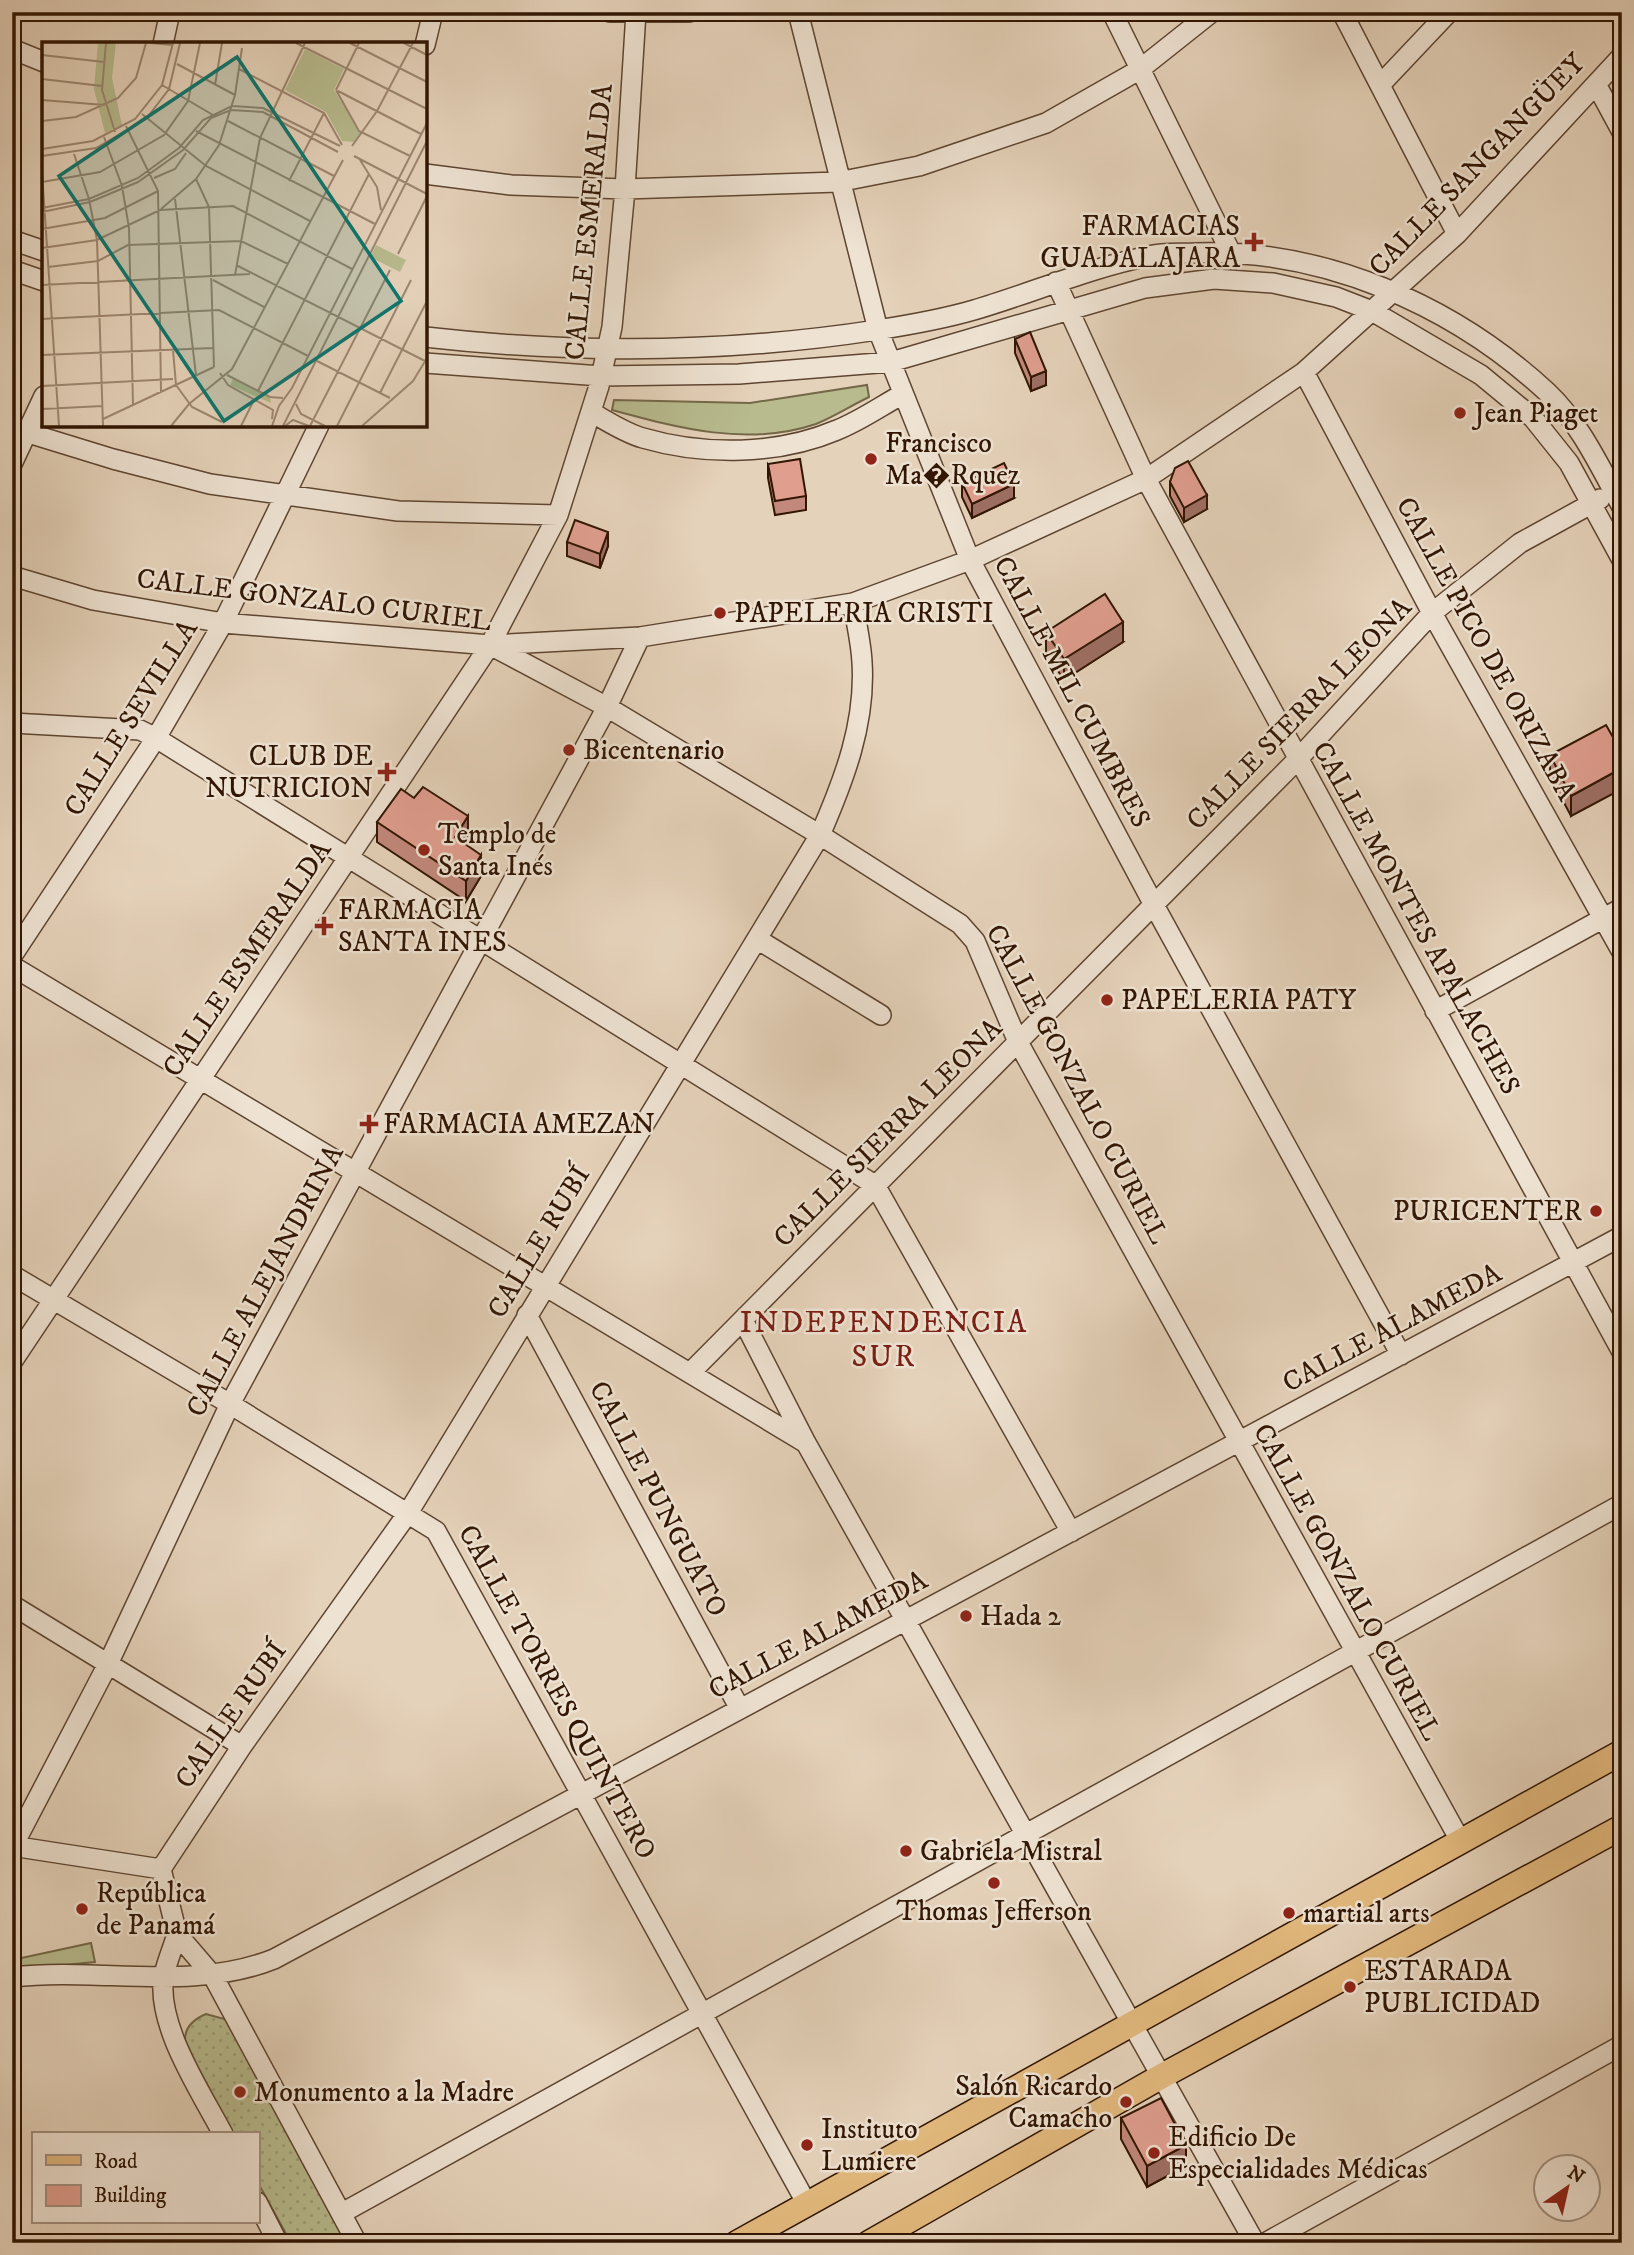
<svg xmlns="http://www.w3.org/2000/svg" width="1634" height="2255" viewBox="0 0 1634 2255" font-family="'IM FELL DW Pica',serif">
<defs>
<pattern id="grass-dots" width="8" height="8" patternUnits="userSpaceOnUse" patternTransform="scale(1.75)"><rect width="8" height="8" fill="#b7bb8e"/><path d="M2 2h.1M6 6h.1" fill="none" stroke="#9ea079" stroke-width="1.8" stroke-linecap="round"/></pattern>
</defs>
<rect width="100%" height="100%" fill="#e5d2ba"/>
<filter id="stains"><feTurbulence type="fractalNoise" baseFrequency=".00286" numOctaves="4"/><feColorMatrix values="0 0 0 0 .2 0 0 0 0 .09 0 0 0 0 .02 0 0 0 .5 -.17"/></filter>
<radialGradient id="worn" r=".72"><stop offset=".6" stop-color="#630" stop-opacity="0"/><stop offset="1" stop-color="#630" stop-opacity=".3"/></radialGradient>
<!-- grass -->
<path fill="url(#grass-dots)" stroke="#746848" stroke-width="2" d="M206 2014 228 2020 351 2243H291L257 2181V2134H232C221 2114 187 2062 185 2042 184 2028 194 2019 206 2014Z"/>
<!-- garden -->
<path fill="#b7bb8e" stroke="#746848" stroke-width="2" d="M867 385 869 397C852 405 834 417 816 424 748 447 678 428 612 410L614 400 750 403Z
M91 1943 95 1962 12 1970V1960Z"/>
<g fill="none" stroke-linecap="round" stroke-linejoin="round">
<defs>
<path id="minor" d="M610 12H689
M798 12 878 330 970 560 1154 905 1401 1355
M1112 12 1234 259
M1342 12 1457 234
M163 44 170 12
M425 45 433 12
M12 49 44 62
M1596 84 1622 132
M1380 85 1449 12
M425 174 511 185 625 189 838 182 919 166 1046 123 1139 70 1212 12
M12 240 44 251
M12 270 44 281
M1056 282 1146 479 1622 1352
M425 337C575 354 728 353 877 330 909 325 943 319 974 310 1032 293 1089 268 1149 256 1164 252 1180 254 1195 253 1323 248 1453 305 1547 392 1580 423 1600 467 1622 507
M425 363 601 376 739 374 891 362 1145 288 1214 279 1273 283 1336 297 1372 311 1481 375 1533 418 1569 463 1622 560
M1304 372 1432 613 1622 952
M591 412C607 421 625 433 643 438 705 456 778 455 837 430 860 421 881 406 903 394
M12 428 113 459 210 484 398 511 558 515
M12 464 44 396
M12 576 93 600 223 623 490 645 607 707 820 835 960 924 975 941 1018 1042 1461 1842
M491 645 640 637 853 603 970 560 1146 479 1304 372 1457 234 1622 56
M12 723 140 730 156 738 875 1185 1071 1532
M757 939 881 1015
M12 956 156 738 223 623 319 425
M12 966 806 1443
M1435 1011 1622 908
M12 1275 230 1404 436 1531 807 2204
M527 1315 740 1709
M743 1320 806 1443 1255 2243
M12 1362 490 645 558 515 599 386 612 327 625 189 636 12
M690 1373 1298 759 1432 613 1520 543 1600 499
M12 1605 242 1746
M12 1846 161 1869
M13 1846 108 1664 230 1404 607 707 640 637
M161 1869 242 1746 408 1513 820 835C844 780 866 723 862 662 861 642 856 622 853 603
M161 1869 177 1934 213 1976 357 2243
M177 1934C173 1948 167 1961 164 1975 155 2024 201 2092 223 2134
M12 1977C100 1967 191 1992 274 1959L1622 1236
M257 2202 278 2243
M342 2213 1622 1504
M1265 2243 1622 2045"/>
<path id="major" d="M737 2243 1622 1752
M869 2243 1162 2076 1622 1827"/>
</defs>
<!-- minor casing -->
<use href="#minor" stroke="#5e4531" stroke-width="22"/>
<!-- major casing -->
<use href="#major" stroke="#311603" stroke-width="27"/>
<!-- minor -->
<use href="#minor" stroke="#eee2d2" stroke-width="19"/>
<!-- major -->
<use href="#major" stroke="#e2b97d" stroke-width="24"/>
</g>
<!-- wall -->
<path fill="#c1887b" stroke="#311603" stroke-width="2" d="M1015 339 1046 385 1031 391 1015 353Z
M768 464 806 496V510L775 515 768 478Z
M1170 482 1207 509 1184 522 1170 496Z
M962 483 1014 498 972 518 962 497Z
M567 542 608 546 600 568 567 556Z
M1046 632 1123 642 1064 680 1046 653Z
M1622 753 1571 816 1550 776V755Z
M377 822 468 837 464 843 481 876 466 901 377 842Z
M1121 2118 1186 2166 1147 2187 1121 2139Z"/>
<!-- shaded-wall -->
<path fill="#9d6f64" stroke="#311603" stroke-width="2" d="M1046 371V385L1031 391V377Z
M1014 484V498L972 518V504Z
M1207 495V509L1184 522V508Z
M608 532V546L600 568V554Z
M1123 622V642L1064 680V659Z
M1622 768V789L1571 816V796Z
M468 816V837L455 858V837Z
M481 855V876L466 901V881Z
M1186 2145V2166L1147 2187V2166Z"/>
<!-- building -->
<path fill="#e09e8f" stroke="#311603" stroke-width="2" d="M1030 332 1046 371 1031 377 1015 339Z
M800 459 806 496 775 501 768 464Z
M1188 461 1207 495 1184 508 1170 482 1175 468Z
M1004 463 1014 484 972 504 962 483Z
M575 520 608 532 600 554 567 542Z
M1105 594 1123 622 1064 659 1046 632Z
M1606 725 1622 753V768L1571 796 1550 755Z
M423 787 468 816 455 837 481 855 466 881 377 822 401 789 414 798Z
M1161 2098 1186 2145 1147 2166 1121 2118Z"/>
<!-- markers -->
<g fill="#8f2418" stroke="#eee2d2" stroke-width="2.5">
<path d="M1250.5 231.5h7v7h7v7h-7v7h-7v-7h-7v-7h7z"/>
<circle cx="1460" cy="413" r="7"/>
<circle cx="871" cy="459" r="7"/>
<circle cx="720" cy="613" r="7"/>
<circle cx="569" cy="750" r="7"/>
<path d="M383.5 761.5h7v7h7v7h-7v7h-7v-7h-7v-7h7z"/>
<circle cx="424" cy="850" r="7"/>
<path d="M320.5 915.5h7v7h7v7h-7v7h-7v-7h-7v-7h7z"/>
<circle cx="1107" cy="1000" r="7"/>
<path d="M365.5 1113.5h7v7h7v7h-7v7h-7v-7h-7v-7h7z"/>
<circle cx="1596" cy="1211" r="7"/>
<circle cx="966" cy="1616" r="7"/>
<circle cx="906" cy="1851" r="7"/>
<circle cx="994" cy="1883" r="7"/>
<circle cx="82" cy="1909" r="7"/>
<circle cx="1289" cy="1913" r="7"/>
<circle cx="1350" cy="1987" r="7"/>
<circle cx="240" cy="2092" r="7"/>
<circle cx="1126" cy="2102" r="7"/>
<circle cx="807" cy="2145" r="7"/>
<circle cx="1154" cy="2153" r="7"/>
</g>
<g text-anchor="middle" dominant-baseline="central" stroke-width="5" stroke-linejoin="round" paint-order="stroke">
<!-- street labels -->
<g font-size="28" fill="#311603" stroke="#eee2d2">
<text transform="translate(1477 165) rotate(-46)">CALLE SANGANGÜEY</text>
<text transform="translate(589 222) rotate(-84)">CALLE ESMERALDA</text>
<text transform="translate(314 600) rotate(7)">CALLE GONZALO CURIEL</text>
<text transform="translate(1486 649) rotate(61)">CALLE PICO DE ORIZABA</text>
<text transform="translate(1072 692) rotate(62)">CALLE MIL CUMBRES</text>
<text transform="translate(1299 714) rotate(-46)">CALLE SIERRA LEONA</text>
<text transform="translate(131 718) rotate(-58)">CALLE SEVILLA</text>
<text transform="translate(1416 918) rotate(61)">CALLE MONTES APALACHES</text>
<text transform="translate(247 959) rotate(-56)">CALLE ESMERALDA</text>
<text transform="translate(1077 1084) rotate(62)">CALLE GONZALO CURIEL</text>
<text transform="translate(888 1133) rotate(-45)">CALLE SIERRA LEONA</text>
<text transform="translate(539 1242) rotate(-59)">CALLE RUBÍ</text>
<text transform="translate(265 1281) rotate(-62)">CALLE ALEJANDRINA</text>
<text transform="translate(1392 1328) rotate(-28)">CALLE ALAMEDA</text>
<text transform="translate(658 1499) rotate(62)">CALLE PUNGUATO</text>
<text transform="translate(1347 1582) rotate(61)">CALLE GONZALO CURIEL</text>
<text transform="translate(818 1635) rotate(-28)">CALLE ALAMEDA</text>
<text transform="translate(557 1692) rotate(61)">CALLE TORRES QUINTERO</text>
<text transform="translate(231 1715) rotate(-55)">CALLE RUBÍ</text>
</g>
<!-- poi labels -->
<g font-size="28" fill="#311603" stroke="#eee2d2" text-anchor="start">
<text x="1240" y="226" text-anchor="end">FARMACIAS<tspan x="1240" dy="32">GUADALAJARA</tspan></text>
<text x="1474" y="413">Jean Piaget</text>
<text x="885" y="443">Francisco<tspan x="885" dy="32">Ma�Rquez</tspan></text>
<text x="734" y="613">PAPELERIA CRISTI</text>
<text x="583" y="750">Bicentenario</text>
<text x="373" y="756" text-anchor="end">CLUB DE<tspan x="373" dy="32">NUTRICION</tspan></text>
<text x="438" y="834">Templo de<tspan x="438" dy="32">Santa Inés</tspan></text>
<text x="338" y="910">FARMACIA<tspan x="338" dy="32">SANTA INES</tspan></text>
<text x="1121" y="1000">PAPELERIA PATY</text>
<text x="383" y="1124">FARMACIA AMEZAN</text>
<text x="1582" y="1211" text-anchor="end">PURICENTER</text>
<text x="980" y="1616">Hada 2</text>
<text x="920" y="1851">Gabriela Mistral</text>
<text x="96" y="1893">República<tspan x="96" dy="32">de Panamá</tspan></text>
<text x="994" y="1911" text-anchor="middle">Thomas Jefferson</text>
<text x="1303" y="1913">martial arts</text>
<text x="1364" y="1971">ESTARADA<tspan x="1364" dy="32">PUBLICIDAD</tspan></text>
<text x="1112" y="2086" text-anchor="end">Salón Ricardo<tspan x="1112" dy="32">Camacho</tspan></text>
<text x="254" y="2092">Monumento a la Madre</text>
<text x="821" y="2129">Instituto<tspan x="821" dy="32">Lumiere</tspan></text>
<text x="1168" y="2137">Edificio De<tspan x="1168" dy="32">Especialidades Médicas</tspan></text>
</g>
<!-- neighbourhood labels -->
<g font-size="30" letter-spacing="2" fill="#7a1f14" stroke="#eee2d2">
<text x="884" y="1323">INDEPENDENCIA<tspan x="884" dy="34">SUR</tspan></text>
</g>
</g>
<!-- overview -->
<g transform="translate(42 42)">
<rect width="385" height="385" fill="#e5d2ba"/>
<path d="M56 1H74L70 36 80 83 63 91 52 47ZM263 7 302 27 292 48 319 91 312 100 300 99 284 70 243 48ZM334 203 364 218 358 230 328 215ZM191 337 228 356 229 361 188 343Z" fill="#b7bb8e"/>
<path d="M260 28a10 10 0 1 1 20 0a10 10 0 1 1-20 0Z" fill="#b7bb8e"/>
<path fill="none" stroke="#9d8771" stroke-width="2" d="M64 1 60 48 73 90M108 1 131 3M254 1 385 67M308 1 385 40M362 1 385 13M0 13 62 20M135 22 193 53M197 27 282 71 300 103M0 37 60 44M120 43 171 73M173 43 180 1M294 48 317 89 368 114M294 48 317 1M296 49 379 92M0 58 63 63M100 72 164 124 268 179M0 79 34 75 76 56 94 36 104 1M186 79 292 134M84 84 116 149 119 350M154 89 333 182M62 95 80 144 87 186 91 363M310 104 335 69 371 1M0 107 51 99 93 77 120 43 131 1M32 112 47 157 55 198 61 384M0 114 54 106 104 77 127 47 138 1M312 114 385 152M318 118 335 145 339 168M0 130 17 384M112 136 133 127 144 111M154 137 167 165 172 325M247 139 282 71M0 140 58 130 122 93 146 59 158 1M133 157 154 333M0 166 47 157 96 136 137 106 161 78 190 64 221 66 298 104M119 167 154 137 177 103 193 53 200 6M0 170 48 160 96 140 141 108 169 76 189 68 221 70 296 110M0 187 63 176 116 149M0 206 55 198 118 168 191 164 310 227M356 212 385 154M194 223 385 320M6 225 56 219 86 203 199 199 246 222M193 233 218 96 263 1M171 238 222 265M0 243 208 232M0 277 177 268 266 314M131 308 134 343 150 365 180 380M0 313 171 306M275 319 348 356M178 331 186 343 231 368 230 377M185 333 228 355 241 356M0 344 131 337M216 349 327 132M338 351 385 259M254 362 259 372 283 384M0 367 61 364M61 377 172 325M129 384 147 362 190 327 301 118M199 384 212 358M230 384 237 364 250 346 385 81M241 384 385 99M243 384 251 378 267 384M268 384 348 228M295 384 369 238M320 384 371 339 385 316"/>
<path fill="#0f766e" fill-opacity="0.15" stroke="#0f766e" stroke-width="3.5" d="M195 15 359 259 182 379 17 134Z"/>
<rect width="385" height="385" fill="none" stroke="#311603" stroke-width="3.5"/>
</g>
<!-- margin -->
<rect width="1634" height="2255" fill="none" stroke="#e5d2ba" stroke-width="42"/>
<rect x="14" y="14" width="1606" height="2227" fill="none" stroke="#311603" stroke-width="3.5"/>
<rect x="21" y="21" width="1592" height="2213" fill="none" stroke="#311603" stroke-width="2"/>
<!-- legend -->
<rect x="32" y="2132" width="228" height="91" fill="#eee2d2" stroke="#a2907f" stroke-width="2"/>
<rect x="46" y="2155" width="35" height="10" fill="#e2b97d" stroke="#a2907f" stroke-width="2"/>
<text x="94" y="2168" font-size="21" fill="#311603">Road</text>
<rect x="46" y="2185" width="35" height="21" fill="#e09e8f" stroke="#a2907f" stroke-width="2"/>
<text x="94" y="2202" font-size="21" fill="#311603">Building</text>
<!-- north arrow -->
<g transform="translate(1567 2188) rotate(34)"><circle r="33" fill="#eee2d2" stroke="#a2907f" stroke-width="2"/>
<path d="M0-5L12 26L0 18L-12 26Z" fill="#8f2418"/>
<text y="-10" font-size="19" font-weight="bold" text-anchor="middle" fill="#311603">N</text>
</g>
<rect width="100%" height="100%" filter="url(#stains)"/>
<rect width="100%" height="100%" fill="url(#worn)"/>
</svg>
